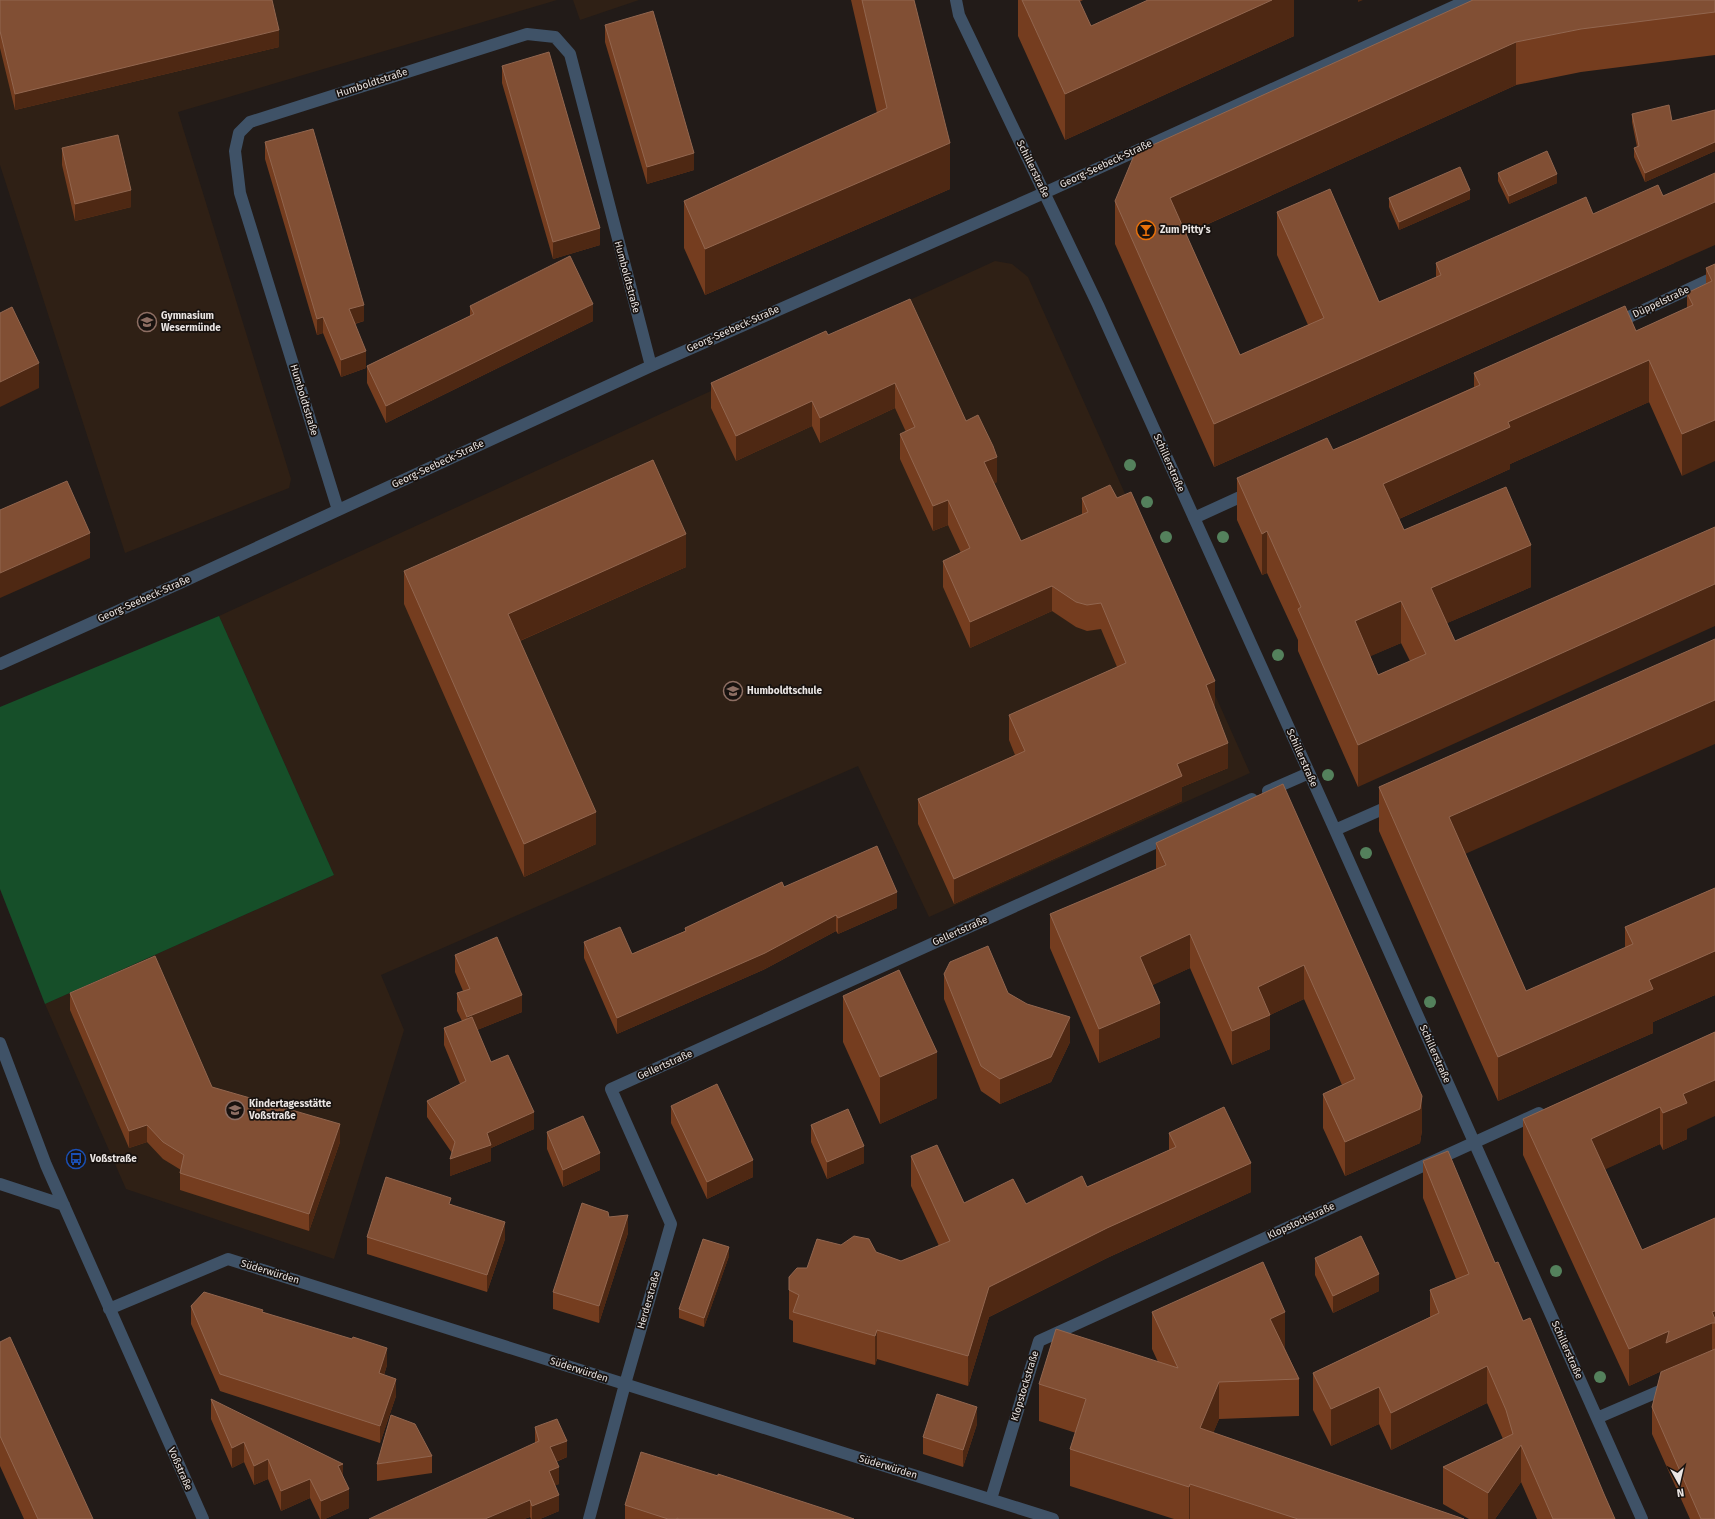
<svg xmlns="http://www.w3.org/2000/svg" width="1715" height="1519" viewBox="0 0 1715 1519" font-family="'Fira Sans',sans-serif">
<rect width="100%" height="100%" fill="#221b18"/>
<!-- education -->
<path fill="#2f2015" d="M0 0H557L178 112 291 479 289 488 125 553 0 165Z
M573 0H639L580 20Z
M995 261 1012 264 1028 277 1250 773 929 917 858 766 381 975 404 1030 334 1259 126 1189 45 1004 334 875 219 616Z"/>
<!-- green -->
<path fill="#164f29" d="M219 616 334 875 45 1004 0 889V707Z"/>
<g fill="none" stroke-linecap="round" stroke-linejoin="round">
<!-- minor -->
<path stroke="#3f5267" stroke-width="12" d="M956 0 959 15 1098 305 1335 830 1642 1519
M1616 323 1715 277
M338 510 240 193 235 151 239 133 250 122 527 34 555 37 570 54 651 366
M1194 518 1251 492
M0 664 180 583 651 366 1044 193 1468 0
M1268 791 1309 773
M1335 830 1394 804
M0 1043 46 1165 203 1519
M0 1184 64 1205
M109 1309 228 1259 1053 1519
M1597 1418 1669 1387
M991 1499 1039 1341 1539 1113
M589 1519 625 1384 671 1224 611 1089 1252 799"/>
</g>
<!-- trees -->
<g fill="#54815c">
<circle cx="1130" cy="465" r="6"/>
<circle cx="1147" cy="502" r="6"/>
<circle cx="1166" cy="537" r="6"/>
<circle cx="1223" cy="537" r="6"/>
<circle cx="1278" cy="655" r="6"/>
<circle cx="1328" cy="775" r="6"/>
<circle cx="1366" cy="853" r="6"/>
<circle cx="1430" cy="1002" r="6"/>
<circle cx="1556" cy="1271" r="6"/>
<circle cx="1600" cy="1377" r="6"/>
</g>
<!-- wall -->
<path fill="#753d1f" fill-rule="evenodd" d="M0 0 279 47 15 110 0 48Z
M851 0H914L950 189 705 295 684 248V201L877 113Z
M1018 0H1083L1079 2 1091 26 1294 0V36L1065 140 1018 36Z
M1473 0H1715V55L1581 72 1516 85 1186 234 1240 355 1308 325 1277 255V212L1379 302 1436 277V263L1593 214 1674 263 1214 467 1115 244V201Z
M605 25 694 170 647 184 605 42Z
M502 66 600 245 553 259 502 83Z
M1715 110V151L1645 182 1634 157V148L1637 147 1632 122V114L1672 121Z
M265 142 364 321 355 324 366 368 341 377 323 333 317 335 265 159Z
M62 148 131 207 75 221 62 165Z
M1498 173 1557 183 1509 204 1498 181Z
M1389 198 1470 199 1399 230 1389 207Z
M1715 264 1682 476 1649 402 1510 464V469L1399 519 1404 530 1531 587 1447 623 1358 787 1298 651V640L1267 573 1262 575 1237 520V478L1333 450 1474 387V373L1636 331 1687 308V293L1706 284V268ZM1401 643 1410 661 1378 675 1370 656Z
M470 306 593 321 386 423 367 383V366L470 316Z
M828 335 966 421 997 482 994 483 1021 541 1082 514V498L1215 707H1214L1228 768 1182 787V801L954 904 918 824V799L1015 755 1009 740V715L1117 667 1101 629 1087 631 1076 627 1052 611 970 648 943 587V561L961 553 948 525 933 531 900 459V434L906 432 895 408 820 443 812 426 736 461 711 408V383Z
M686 567 520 641 596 844 524 877 404 604V571Z
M1283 784 1422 1130 1420 1143 1345 1176 1323 1128V1094L1342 1085 1304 999 1270 1015V1049L1232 1065 1190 968 1152 985 1160 1037 1099 1063 1050 948V914L1156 870V843Z
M1379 787 1465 854 1526 991 1625 948V927L1715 888V995L1653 1022V1033L1498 1101 1379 831Z
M784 887 897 908 838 934 836 931 765 969 617 1034 584 958V942L632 954 685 931V928Z
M455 955 522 1012 477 1030 491 1062 534 1129 491 1148V1161L450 1176 452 1153 427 1117V1101L460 1084 444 1045V1028L462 1021 457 1011V993L463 991 455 972Z
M944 974 1008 993 1070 1042 1051 1082 1000 1104 981 1091 944 999Z
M70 993 212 1087 340 1142 309 1231 180 1190V1173L181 1170 163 1159 147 1142 129 1148 70 1010Z
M843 996 937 1098 880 1124 843 1042Z
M1715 1032 1687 1129V1139L1663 1150 1660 1144 1605 1169 1642 1250 1715 1218V1519H1690L1652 1434V1407L1666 1369 1629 1386 1523 1155V1119Z
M671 1106 753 1177 707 1199 671 1123Z
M811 1125 864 1163 827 1179 811 1142Z
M547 1132 600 1170 563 1187 547 1149Z
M1169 1133 1251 1192 1107 1258 989 1317 968 1386 877 1359 875 1365 793 1342V1321L789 1319V1277L807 1268 841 1245 901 1261 939 1246 911 1186V1156L964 1203 1026 1204 1087 1187 1169 1150Z
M1423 1161 1495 1263 1523 1321 1615 1519H1537L1521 1482 1495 1519H1469L1443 1504V1467L1503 1439 1487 1403 1391 1450 1379 1424 1331 1446 1313 1410V1373L1430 1317V1290L1456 1279 1423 1198Z
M451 1204 505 1239 487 1292 367 1254V1237Z
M609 1217 628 1233 599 1323 553 1309V1292Z
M729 1256 704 1327 679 1318V1309Z
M1315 1258 1379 1291 1333 1313 1315 1275Z
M191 1306 263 1312 387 1365 384 1375 396 1396 380 1443 220 1391 191 1324Z
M1152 1312 1285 1349 1299 1379V1416L1219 1419 1213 1433 1464 1519H1174L1070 1486V1449L1076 1433 1039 1421V1384L1158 1362 1152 1349Z
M0 1342 93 1519H24L0 1466Z
M211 1399 343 1476 349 1508 325 1519H320L310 1498 281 1511 268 1479 254 1485 244 1462 232 1468 211 1419Z
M977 1424 963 1467 923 1454V1437Z
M535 1427 567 1457 556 1462 559 1484 555 1485 559 1511 540 1519H531L530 1517 524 1519 535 1443Z
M432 1456V1473L377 1481V1464Z
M625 1505 854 1519H625Z"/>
<!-- shaded-wall -->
<path fill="#4e2813" d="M1272 0H1294V36L1065 140V94Z
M1358 0H1363L1358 2Z
M279 30V47L15 110V94Z
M1516 42V85L1170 241V198Z
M1715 142V151L1645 182V173Z
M950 143V189L705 295V249Z
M694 153V170L647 184V167Z
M1557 174V183L1509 204V196Z
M131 190V207L75 221V204Z
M1470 190V199L1399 230V222Z
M1715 202V245L1214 467V424Z
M600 228V245L553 259V242Z
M593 304V321L386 423V406Z
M364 305V321L349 325V309Z
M323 317V333L317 335V319Z
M366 351V368L341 377V360Z
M1649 360V402L1510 464V469L1383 526V484L1508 422Z
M39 363V388L0 407V382Z
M895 383V408L820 443V418Z
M812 401V426L736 461V436Z
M1715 420V461L1682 476V434Z
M997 457V482L984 487V462Z
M948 500V525L933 531V506Z
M1267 531V573L1262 575V534Z
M90 533V558L0 598V573Z
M686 534V567L508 646V614Z
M1531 545V587L1431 630V588Z
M1715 584V626L1358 787V745Z
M1052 586V611L970 648V622Z
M1401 601V643L1355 663V621Z
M1215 681V707L1206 710V685Z
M1715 700V744L1449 861V817Z
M1228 743V768L1182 787V801L954 904V879L1177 764Z
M596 812V844L524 877V844Z
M897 892V908L838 934V918Z
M836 915V931L765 969 617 1034V1018Z
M1190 934V968L1140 991V957Z
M1715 951V995L1653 1022V1033L1498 1101V1057L1649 980Z
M1304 965V999L1268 1016 1270 1015V1049L1232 1065V1031L1258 987Z
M522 995V1012L467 1034V1017Z
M1160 1003V1037L1099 1063V1029Z
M1070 1017V1042L1051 1082 1000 1104V1079Z
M937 1052V1098L880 1124V1077Z
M1715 1080V1116L1687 1129V1139L1663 1150V1113L1683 1094Z
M1422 1096V1130L1420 1143 1345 1176V1142Z
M1660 1107V1144L1591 1176V1139Z
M534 1112V1129L491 1148V1161L450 1176V1159L487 1133Z
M340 1124V1142L309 1231V1214Z
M147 1125V1142L129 1148V1131Z
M864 1146V1163L827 1179V1162Z
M600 1153V1170L563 1187V1170Z
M753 1160V1177L707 1199V1182Z
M1251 1163V1192L1107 1258 989 1317 968 1386V1356L989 1287 1107 1228Z
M628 1215V1233L599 1323V1306Z
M505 1222V1239L487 1292V1275Z
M729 1247V1256L704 1327V1318Z
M1379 1274V1291L1333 1313V1296Z
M1715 1311V1323H1712V1360L1666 1380V1369L1629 1386V1349Z
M1285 1312V1349L1270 1356V1319Z
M877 1330V1359L875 1365V1336Z
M387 1348V1365L379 1390V1373Z
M1487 1366V1403L1391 1450V1413Z
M396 1379V1396L380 1443V1426Z
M1219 1382V1419L1200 1465V1428Z
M1379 1387V1424L1331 1446V1409Z
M977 1407V1424L963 1467V1450Z
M567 1441V1457L550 1464V1447Z
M244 1442V1462L232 1468V1448Z
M1521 1445V1482L1495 1519H1488V1493Z
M268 1459V1479L254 1485V1466Z
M343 1464V1484L338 1466Z
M559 1467V1484L549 1488V1471Z
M310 1479V1498L281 1511V1491Z
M1190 1484V1519H1189V1487Z
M349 1489V1508L325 1519H321V1501Z
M559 1495V1511L540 1519H532V1506Z
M530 1500V1517L524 1519H485Z"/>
<!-- building -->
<path fill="#814f34" stroke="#92664f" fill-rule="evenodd" d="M0 0H272L279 30 15 94 0 31Z
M862 0H914L950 143 705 249 684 201 887 108Z
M1022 0H1079L1091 26 1148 0H1272L1065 94Z
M1473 0H1715V12L1581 29 1516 42 1170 198 1240 355 1324 318 1277 212 1330 189 1379 302 1441 275 1436 263 1586 197 1593 214 1658 185 1663 196 1715 173V202L1214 424 1115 201 1135 153Z
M653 11 694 153 647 167 605 25Z
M549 52 600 228 553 242 502 66Z
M1669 105 1672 121 1715 110V142L1645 173 1634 148 1639 146 1632 114Z
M313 129 364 305 349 309 366 351 341 360 323 317 317 319 265 142Z
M118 135 131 190 75 204 62 148Z
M1547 151 1557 174 1509 196 1498 173Z
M1460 167 1470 190 1399 222 1389 198Z
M570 256 593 304 386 406 367 366 474 314 470 306Z
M1715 264V420L1682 434 1649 360 1508 422 1510 427 1383 484 1404 530 1506 487 1531 545 1431 588 1455 641 1715 527V584L1358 745 1298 609 1301 607 1267 531 1262 534 1237 478 1327 438 1333 450 1361 438 1480 385 1474 373 1625 306 1636 331 1693 305 1687 293 1712 281 1706 268ZM1401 601 1426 654 1378 675 1355 621Z
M910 299 966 421 978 415 993 446 997 457 984 462 1021 541 1088 512 1082 498 1110 485 1117 498 1131 492 1215 681 1206 685 1228 743 1177 764 1182 776 954 879 918 799 1025 751 1009 715 1126 663 1101 603 1087 605 1076 602 1052 586 970 622 943 561 970 548 948 500 933 506 900 434 915 427 895 383 820 418 812 401 736 436 711 383 826 331 828 335Z
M12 307 39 363 0 382V313Z
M653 460 686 534 508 614 596 812 524 844 404 571Z
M67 481 90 533 0 573V510Z
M1715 639V700L1449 817 1526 991 1633 944 1625 927 1715 888V951L1649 980 1653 989 1498 1057 1379 787Z
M1283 784 1422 1096 1420 1109 1345 1142 1323 1094 1355 1079 1304 965 1258 987 1270 1015 1232 1031 1190 934 1140 957 1160 1003 1099 1029 1050 914 1166 865 1156 843Z
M877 846 897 892 838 918 836 915 765 953 617 1018 584 942 620 927 632 954 686 931 685 928 782 882 784 887Z
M497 937 522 995 467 1017 457 993 470 989 455 955Z
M988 946 1008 993 1027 1004 1070 1017 1051 1057 1000 1079 981 1066 944 974 950 962Z
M155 956 212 1087 340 1124 309 1214 180 1173 184 1155 163 1142 147 1125 129 1131 70 993Z
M899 970 937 1052 880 1077 843 996Z
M472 1017 491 1062 508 1055 534 1112 487 1133 491 1145 450 1159 455 1142 427 1101 466 1081 444 1028Z
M1715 1032V1080L1683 1094 1687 1103 1663 1113 1660 1107 1591 1139 1642 1250 1715 1218V1311L1712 1312 1715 1319V1323H1712L1666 1343 1669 1331 1629 1349 1523 1119Z
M717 1084 753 1160 707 1182 671 1106Z
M1224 1107 1251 1163 1107 1228 989 1287 968 1356 877 1330 875 1336 793 1312 799 1295 789 1290V1277L797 1268H807L817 1239 841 1245 854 1236 869 1239 876 1252 901 1261 950 1241 911 1156 937 1145 964 1203 1013 1179 1026 1204 1082 1176 1087 1187 1176 1147 1169 1133Z
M848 1109 864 1146 827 1162 811 1125Z
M583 1116 600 1153 563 1170 547 1132Z
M1448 1151 1495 1263 1498 1262 1523 1321 1530 1318 1604 1494 1615 1519H1553L1521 1445 1488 1493 1443 1467 1513 1434 1506 1410 1487 1366 1391 1413 1379 1387 1331 1409 1313 1373 1439 1313 1430 1290 1469 1274 1423 1161Z
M386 1177 451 1198 449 1204 505 1222 487 1275 367 1237Z
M582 1203 608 1212 609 1217 628 1215 599 1306 553 1292Z
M1361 1236 1379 1274 1333 1296 1315 1258Z
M703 1239 729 1247 704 1318 679 1309Z
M1263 1262 1285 1312 1270 1319 1299 1379 1219 1382 1200 1428 1464 1519H1298L1190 1484 1189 1487 1070 1449 1086 1399 1039 1384 1056 1329 1178 1368 1152 1312Z
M204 1292 263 1310 262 1312 352 1339 353 1337 387 1348 379 1373 396 1379 380 1426 220 1374 191 1306Z
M10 1337 93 1519H38L0 1436V1342Z
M1715 1349V1519H1701L1652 1407 1661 1372Z
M937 1394 977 1407 963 1450 923 1437Z
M211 1399 343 1464 338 1466 349 1489 321 1501 310 1479 281 1491 268 1459 254 1466 244 1442 232 1448Z
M391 1415 415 1424 432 1456 377 1464Z
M557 1419 567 1441 550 1447 559 1467 549 1471 559 1495 532 1506 530 1500 485 1519H369L539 1441 535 1427Z
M641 1452 718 1476V1474L831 1511 854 1519H679L677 1518V1519H668L625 1505Z"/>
<!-- icons -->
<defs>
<symbol id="bar-ring" viewBox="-11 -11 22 22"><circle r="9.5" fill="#18120f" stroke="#e8710a" stroke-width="1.5"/><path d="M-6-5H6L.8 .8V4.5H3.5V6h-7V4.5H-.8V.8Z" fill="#e8710a"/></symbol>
<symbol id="school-ring" viewBox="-11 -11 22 22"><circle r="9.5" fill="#18120f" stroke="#8d6e63" stroke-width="1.5"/><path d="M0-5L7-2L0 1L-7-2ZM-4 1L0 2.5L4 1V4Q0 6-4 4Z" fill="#8d6e63"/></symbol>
<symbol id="bus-ring" viewBox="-11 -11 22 22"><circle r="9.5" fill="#18120f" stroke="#1a4fb4" stroke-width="1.5"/><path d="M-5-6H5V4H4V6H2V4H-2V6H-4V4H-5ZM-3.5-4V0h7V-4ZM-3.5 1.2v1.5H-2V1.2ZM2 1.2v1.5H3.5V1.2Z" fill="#1a4fb4"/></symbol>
</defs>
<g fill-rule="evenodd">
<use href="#bar-ring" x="1135" y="219" width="22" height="22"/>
<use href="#school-ring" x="136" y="311" width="22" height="22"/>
<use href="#school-ring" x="722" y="680" width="22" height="22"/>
<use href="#school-ring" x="224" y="1099" width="22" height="22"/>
<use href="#bus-ring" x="65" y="1148" width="22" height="22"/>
</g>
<g text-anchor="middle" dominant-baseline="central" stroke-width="3.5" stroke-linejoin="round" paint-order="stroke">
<!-- street labels -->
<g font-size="10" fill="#eae5e3" stroke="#18120f">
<text transform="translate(372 83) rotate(-18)">Humboldtstraße</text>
<text transform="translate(1106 164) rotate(-25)">Georg-Seebeck-Straße</text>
<text transform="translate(1033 169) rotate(64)">Schillerstraße</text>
<text transform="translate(627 277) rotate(75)">Humboldtstraße</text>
<text transform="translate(1661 302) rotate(-25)">Düppelstraße</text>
<text transform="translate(733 329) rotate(-24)">Georg-Seebeck-Straße</text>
<text transform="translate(304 400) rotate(73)">Humboldtstraße</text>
<text transform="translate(1169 463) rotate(66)">Schillerstraße</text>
<text transform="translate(438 464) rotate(-25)">Georg-Seebeck-Straße</text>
<text transform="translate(144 599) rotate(-24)">Georg-Seebeck-Straße</text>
<text transform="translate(1302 758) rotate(66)">Schillerstraße</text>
<text transform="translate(960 931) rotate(-24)">Gellertstraße</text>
<text transform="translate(1435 1054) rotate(66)">Schillerstraße</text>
<text transform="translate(665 1065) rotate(-24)">Gellertstraße</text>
<text transform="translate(1301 1221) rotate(-25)">Klopstockstraße</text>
<text transform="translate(270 1272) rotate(17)">Süderwürden</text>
<text transform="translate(649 1300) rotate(-74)">Herderstraße</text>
<text transform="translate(1567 1350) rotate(66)">Schillerstraße</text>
<text transform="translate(579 1370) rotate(18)">Süderwürden</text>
<text transform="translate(1025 1386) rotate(-73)">Klopstockstraße</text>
<text transform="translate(888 1467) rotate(17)">Süderwürden</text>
<text transform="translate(180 1469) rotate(66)">Voßstraße</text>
</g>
<!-- poi labels -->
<g font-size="10" font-weight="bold" fill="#eae5e3" stroke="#18120f" text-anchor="start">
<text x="1160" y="230">Zum Pitty's</text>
<text x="161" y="316">Gymnasium<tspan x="161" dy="12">Wesermünde</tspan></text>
<text x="747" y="691">Humboldtschule</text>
<text x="249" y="1104">Kindertagesstätte<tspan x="249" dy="12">Voßstraße</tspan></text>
<text x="90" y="1159">Voßstraße</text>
</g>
</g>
<!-- north arrow -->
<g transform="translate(1679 1483) rotate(172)" stroke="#18120f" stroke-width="3" paint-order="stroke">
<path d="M0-3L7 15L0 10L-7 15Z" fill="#eae5e3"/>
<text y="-6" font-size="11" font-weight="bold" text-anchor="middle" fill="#eae5e3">N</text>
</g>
</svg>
